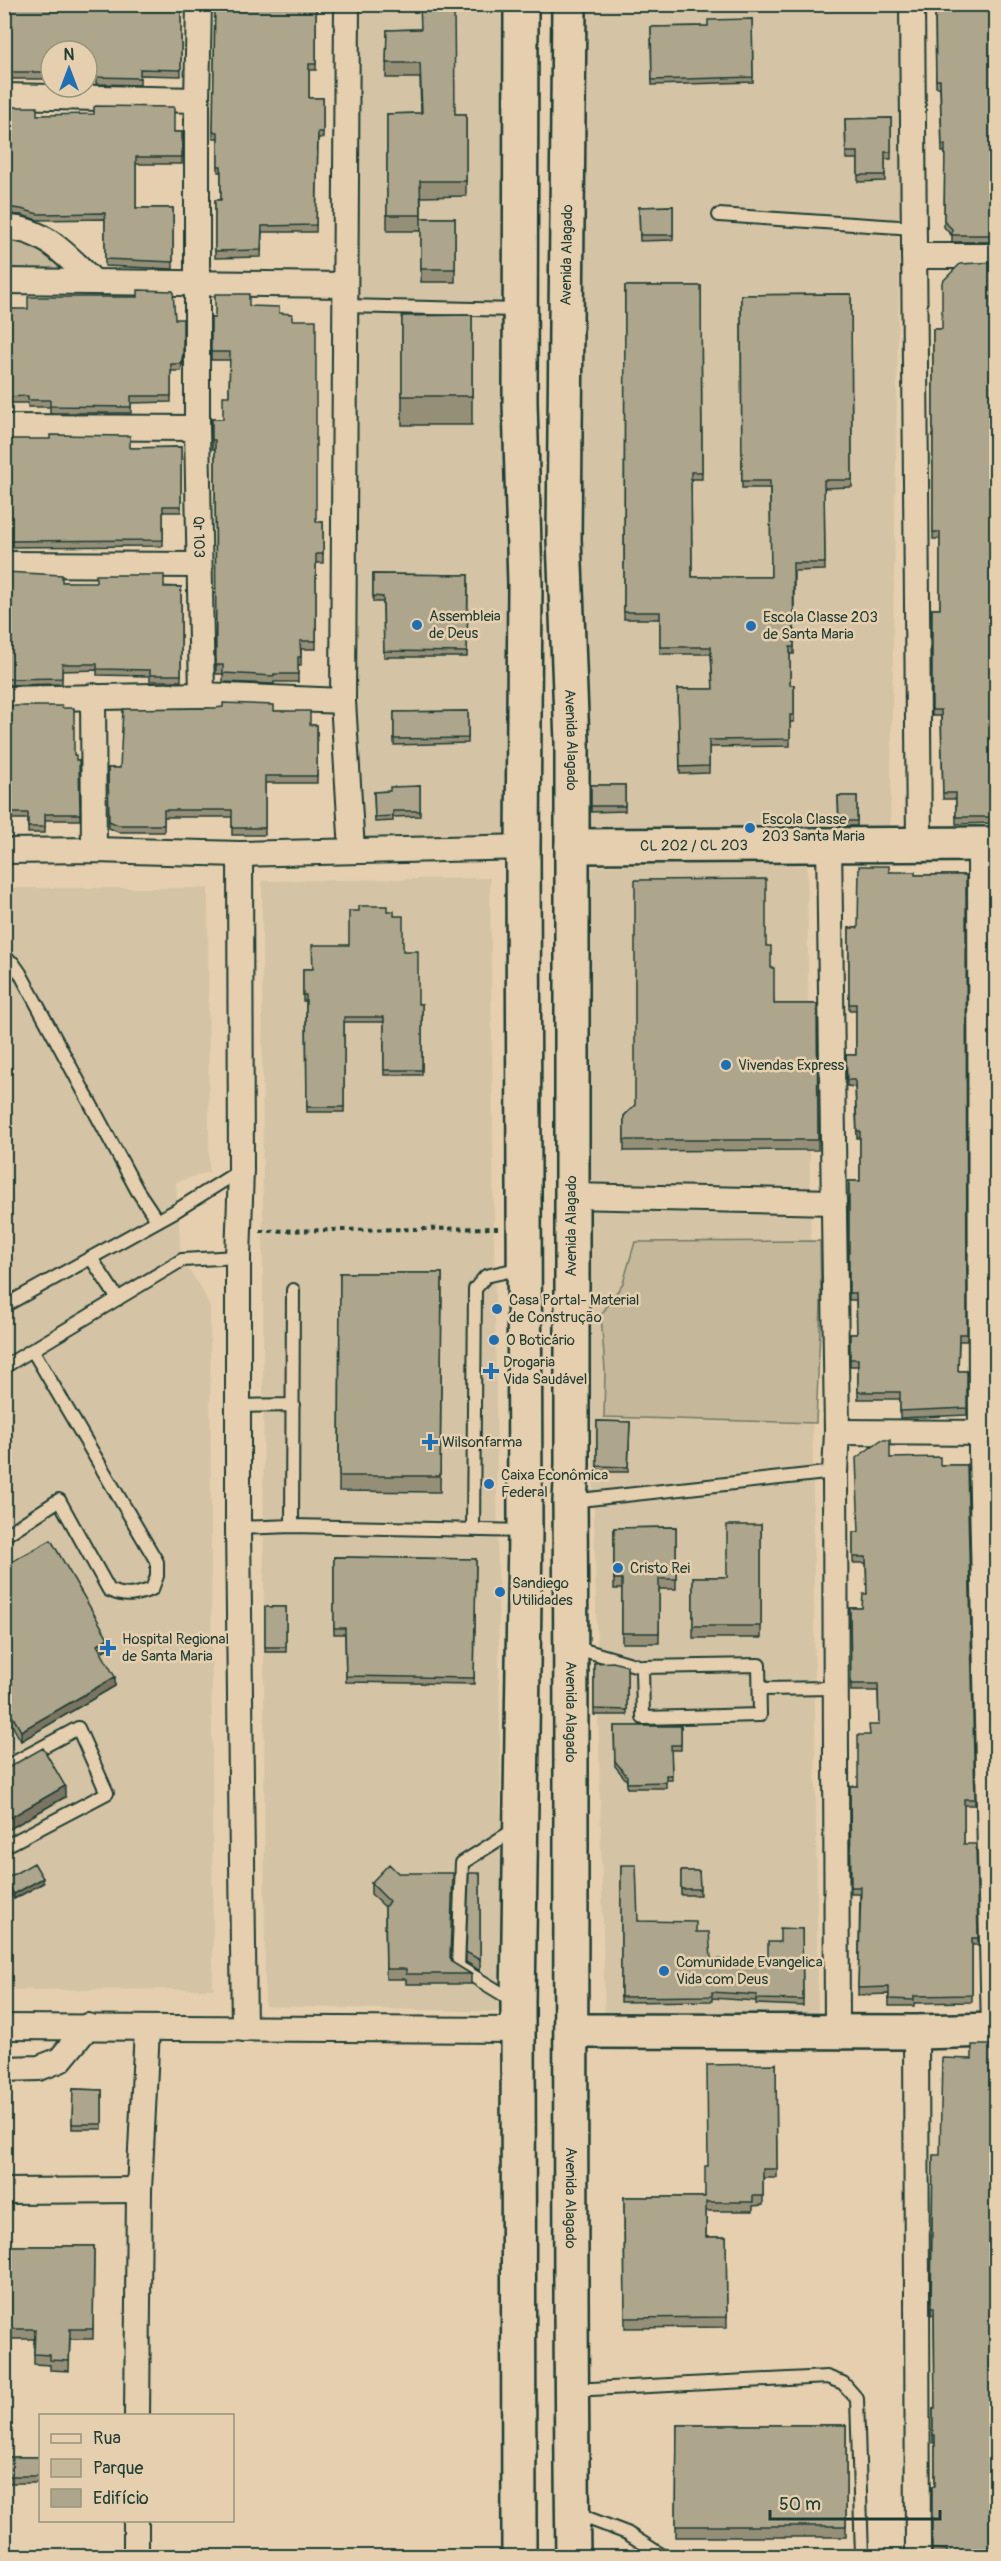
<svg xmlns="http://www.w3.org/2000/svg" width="1001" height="2561" viewBox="0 0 1001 2561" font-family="Pangolin,sans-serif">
<rect width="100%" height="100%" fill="#e5cfae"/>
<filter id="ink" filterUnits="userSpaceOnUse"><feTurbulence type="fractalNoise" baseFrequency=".0167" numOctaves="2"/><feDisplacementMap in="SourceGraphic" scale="12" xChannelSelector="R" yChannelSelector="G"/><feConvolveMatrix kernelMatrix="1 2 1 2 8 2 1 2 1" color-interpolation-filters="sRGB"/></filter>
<g filter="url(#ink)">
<!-- built -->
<path fill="#d4c3a4" d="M349 5H522L523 847 352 851Z
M572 5H903L890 843 572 846Z
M807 861 818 2025H605L580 867Z
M490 878 503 2012 265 2006 262 881Z
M4 888H208L209 1172 176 1182 181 1258 201 1288 210 1307 213 1989 5 1990Z"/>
<!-- green -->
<path fill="#c4b79a" stroke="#727a67" stroke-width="1.5" d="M4 238H24L80 278H5Z
M820 1241 821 1305 816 1423 604 1417 605 1370 601 1315 623 1283 635 1242Z"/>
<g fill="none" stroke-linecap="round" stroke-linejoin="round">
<defs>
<path id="lane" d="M719 215 914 228
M345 306 519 310
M4 958 13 963 20 973 137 1190 157 1220
M91 1258 118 1299
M4 1306 177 1210 241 1170
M4 1367 182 1260 238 1257
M238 1406 293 1405
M571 1501 835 1472
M292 1526 293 1290
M238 1528 292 1526 525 1531
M473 1530 475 1289 486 1276 522 1268
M4 1536 59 1500 109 1590C126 1598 136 1595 152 1589L157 1576V1562L33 1351
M573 1647 642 1667 759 1665 760 1715 643 1718 642 1667
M760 1689 836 1688
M4 1768 78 1728 107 1793 4 1847
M514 2001 458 1967 462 1863 517 1828
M572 2390 827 2377 843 2383 857 2399 862 2556
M574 2513 627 2533 663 2556"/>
<g id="street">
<path d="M347 4 343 701 352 851"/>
<path d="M912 4 919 844"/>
<path d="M4 96 197 100"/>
<path d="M4 228C42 226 69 258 94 282"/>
<path d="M914 256H996"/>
<path d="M4 281 344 285"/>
<path id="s1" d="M4 427 197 428 202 695 343 701"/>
<path d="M197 428V100L199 4"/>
<path d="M4 564 199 565"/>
<path d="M93 696 94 850"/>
<path d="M4 699 202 695"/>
<path d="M829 843 837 1432 835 1472 837 2032"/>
<path d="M980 844 981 1453 994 2030"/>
<path d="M4 851 94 850 240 854 523 847"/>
<path d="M240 854 241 1170 238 1257V1528L244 2029"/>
<path d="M571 1196 834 1202"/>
<path d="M837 1432 996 1433"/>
<path d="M4 2027 518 2030"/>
<path d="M916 2032 918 2556"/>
<path d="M4 2069 39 2068 60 2060 88 2026"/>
<path d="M4 2191 139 2190"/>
<path d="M137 2416 139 2190 147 2029"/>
<path d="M136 2556V2520"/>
</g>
<g id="secondary">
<path id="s2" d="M569 4 564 539 572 742V1465L570 1501C573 1853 568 2205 573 2556"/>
<path id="s3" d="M572 846 996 844"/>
<path d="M572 2031 916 2032 996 2030"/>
<path d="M519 2556 518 2003 525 1531 523 847 525 584 520 402 521 4"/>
</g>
</defs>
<!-- lane casing -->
<use href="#lane" stroke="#1f3d34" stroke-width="16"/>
<!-- street casing -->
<use href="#street" stroke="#1f3d34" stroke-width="28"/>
<!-- secondary casing -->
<use href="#secondary" stroke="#1f3d34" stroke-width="38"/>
<!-- path -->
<path stroke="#1f3d34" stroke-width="4" stroke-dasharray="4.5 4.5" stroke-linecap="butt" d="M260 1231 498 1228"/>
<!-- lane -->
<use href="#lane" stroke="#e5cfae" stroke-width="12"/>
<!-- street -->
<use href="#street" stroke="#e5cfae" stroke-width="24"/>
<!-- secondary -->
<use href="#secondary" stroke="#e5cfae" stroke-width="33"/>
</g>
<!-- wall -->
<path fill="#968f78" stroke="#1f3d34" stroke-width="1.5" d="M4 4 181 5V76L140 75V85L96 84V79H87V51H51V79H4Z
M215 4H316V70H309V98H323V138H318L316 232H262L261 257 215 258V200H221V172H218V138H213Z
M929 4H996V242H952V236L944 227 945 152H942L940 87H936L935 10H929Z
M752 19 753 82 652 85 651 27 708 26Z
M421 29 455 114H466V196L421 197V218H455V282H421V231H387V114L421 113 420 78H386L387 30Z
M4 107 37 115 174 132H182V164H136V208H173V269L105 266V219L38 220 21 215 4 214Z
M891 118V159H885V181L858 182V159H846L845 119Z
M673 206V240L640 241 639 207Z
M996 262V823L956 824V799H943L941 716H932V609H940V539H933V329H942Z
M625 286H701L702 479H691L692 577H771L770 488H742L741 295 851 294 852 487 824 488 825 570 794 571V654H790V685H794V722H790V746L709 747V773L680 774 678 689H713L711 654H660V619H624Z
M249 306 279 313 292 320 316 522H323V563H316V649H301V665H298V682H274V684L223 682V674H216L215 449H212V419H223L229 396 230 360H211V318H215Z
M4 309 175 319 183 360 181 371H171V402L131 403V413H50V407H28V403H4Z
M472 315V425H402V316Z
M4 439 130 448 181 447V512H163V546L4 547Z
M4 572 62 582 181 587V681H150V676L97 675V670L62 671V684L4 685Z
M373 574 468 575 467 657H384L383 602H373Z
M4 706 74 755 76 760H79L80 820H45V833H28V819H4Z
M274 711 310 725H317V783H265V835H232V817H164V832H118L109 828 108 768H120Z
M468 711V743L394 745V712Z
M591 785H625V811L591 812Z
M420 786V816L393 817V821L375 822 374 792 390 791Z
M838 796H857V826H839Z
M889 872 915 875H966L967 1341H959L958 1371H967V1415L900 1418V1399H858V1366H850V1334H857L856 1300H849V1181H860V1138H857L855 1087 847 1086 846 1055H856V1010H849V928H858Z
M387 911 394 916 418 1004H422V1075H384V1022H344V1112H307L306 1001H303V969H313L349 945Z
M766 946 771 968 774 1004H817L818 1150 624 1151V1116L635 1105Z
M340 1273H442L440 1492 339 1491Z
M597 1421 630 1422 628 1472H597Z
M890 1458 940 1465H967L975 1805H964V1844L978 1938V1945H972V2002L914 2003V2006H889V1994L858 1995 860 1894H851L850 1786H858L870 1735 879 1725 878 1691H851L850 1608H862L867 1594 866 1563H853V1532H859Z
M761 1525V1638H693V1577H727Z
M676 1527V1589H659V1643H622V1589H614V1528Z
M334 1557 476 1559 474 1684 346 1682 345 1634H334Z
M4 1566 108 1648 101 1652 115 1686 21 1741 4 1711Z
M265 1607H286V1652H265Z
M594 1663 627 1666V1715H594Z
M614 1726H681V1750H671L672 1780H666V1788H627V1781L615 1766Z
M4 1770 65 1797 8 1830 4 1823Z
M621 1865 638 1921 696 1932 711 1959 768 1962 780 1942 802 1929 803 2006 756 2004V2001L712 1998V2001L621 2002Z
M681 1871H699L700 1895H681Z
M480 1873V1971L466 1962V1952Z
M5 1879 43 1883 14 1899 5 1885Z
M371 1883 450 1958 453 1963 471 1974V1984H406V1979H386L385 1907 371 1894Z
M776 2064 777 2178H763V2205L753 2206V2211H706V2237H726L727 2327 625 2328 624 2197H705L708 2166Z
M73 2089 102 2090V2129H72Z
M933 2155 996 2556H932V2486H935V2443H933V2409H935L934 2315H931Z
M4 2246H94L93 2339H70L69 2371 50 2370V2365L34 2364V2339H4Z
M677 2425H846V2537H676Z
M4 2457H40V2483H4Z"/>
<!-- shaded-wall -->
<path fill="#7a7462" stroke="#1f3d34" stroke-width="1.5" d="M108 1638V1648L97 1654V1645Z
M115 1677V1686L21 1741V1731Z
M65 1786V1797L8 1830V1819Z
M43 1878V1883L14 1899V1894Z"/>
<!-- building -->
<path fill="#aea68c" stroke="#1f3d34" stroke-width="1.5" d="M4 4 181 5V70L140 69V78L96 77V72H87V51H51V72H4Z
M215 4H316V64H309V98H323V132H318L316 225 262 226 261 250 215 251V200H221V166H218V132H213Z
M420 4H454L455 114H466V181H420L421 215H387V114L422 113 420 63H386L387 30 421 29Z
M935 4H996V235H952V229L944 221 945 145H942L940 80H936Z
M752 19 753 77 652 80 651 27 708 26V20Z
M96 106 174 107V132H182V157H136V208H173V262L105 259V213L38 214 21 209 4 207V107H37V115L94 114V107Z
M891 118V152H885V175H858V152H846L845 119Z
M673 206V235H640L639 207Z
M421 218H455V269H421Z
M996 262V817H956V793H943L941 710H932V609H940V532H933V329H942V282L960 264Z
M625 286H701L702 472H691L692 577H771L770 481H742L741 295 851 294 852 480H824L825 563H793L794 647H790V685H794V715H790V739L709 740V766L680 767 678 689H713L711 647H660V612H624Z
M138 290 173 291 175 319H183V354L181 364H171V396H131V407L50 406V400H28V396L4 397V309H28V297H138Z
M215 294H249V306L279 307V313L292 314V320H316V522H323V554H316V641H300L301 657H298V674H274V676L223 673V665H216L215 440H212V419H223V396H229L230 352H211V318H215Z
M472 315V396H402V316Z
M50 435 130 436V448L181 447V506H163V540L4 541V439H50Z
M4 572 62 575V582H96V575H164V587H181V675H150V670L97 669V664H62V678L4 679Z
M373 574 468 575 467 652 384 651 383 597 373 596Z
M223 703 274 705V711H310V725H317V776H265V828H232V810H164V825H118L109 821 108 768H120L123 709 214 708 223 707Z
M4 706H62V708H74V755H76V760H79L80 814H45V827H28V813H4Z
M468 711V738L394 739V712Z
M591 785H625V806H591Z
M420 786V811H393V816L375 817 374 792 390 791V787Z
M838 796H857V821H839Z
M859 866H889V872H915V875H966L967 1334H959L958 1371H967V1408L900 1411V1392H858V1359H850V1334H857L856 1293H849V1181H860V1131H857L855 1080H847L846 1055H856V1004H849V928H858Z
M766 879V946H771V968H774V1004H817L818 1140H624V1116L635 1105V880Z
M359 906H387V911H394V916H403V951H418V1004H422V1070H384V1017H344V1107H307L306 995H303V969H313L312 945H349V911H359Z
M994 913 996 917V1318H995Z
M340 1273H442L440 1476H339Z
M597 1421 630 1422 628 1467 597 1466Z
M881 1440H890V1458L940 1457V1465H967L975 1799H964V1844H976L978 1938H972V1995L914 1996V2000L889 1999V1987L858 1988 861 1887H851L850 1786H858V1735H870L869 1725H879L878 1684H851L850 1608H862L863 1594H867L866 1557H853V1532H859L856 1458Z
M727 1525H761V1626H693V1577H727Z
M676 1527V1579H659V1633H622V1579H614V1528Z
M51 1540 108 1638 97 1645 115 1677 21 1731 4 1702V1566Z
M334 1557 476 1559 474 1678 346 1676 345 1628H334Z
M265 1607H286V1647H265Z
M613 1662 627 1666V1710L594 1709V1663Z
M614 1726H681V1745H671L672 1775H666V1782L627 1783V1776L615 1761Z
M43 1748 65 1786 8 1819 4 1812V1770Z
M34 1863 43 1878 14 1894 5 1879Z
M389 1864 398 1873H453L450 1957 453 1963 471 1974H406V1969H386L385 1907 389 1901 371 1883Z
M621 1865H636L638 1921 696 1922V1932H709L711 1959 768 1962V1942H780V1928L802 1929 803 2000 756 1999 757 1995 712 1992V1996L621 1997Z
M681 1871H699L700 1889H681Z
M469 1873H480V1960L466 1952Z
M972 2045H996V2556H947V2550L932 2549V2486H935V2435H933V2409H935L934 2308H931L933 2155H940L942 2058 972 2059Z
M776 2064 777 2169H763V2196H753V2202H706V2237H726L727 2317 625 2318 624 2197H705V2166H708L707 2065Z
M73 2089 102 2090V2124H72Z
M4 2246H94L93 2329H70L69 2361 50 2360V2355L34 2354 35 2329H4Z
M677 2425H846V2526H676Z
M4 2457H40V2476H4Z
M604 2555H635V2556H604Z"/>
</g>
<!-- markers -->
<g fill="#1f6fb2" stroke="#e5cfae" stroke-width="2">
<circle cx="417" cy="625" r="6"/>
<circle cx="751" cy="626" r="6"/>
<circle cx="750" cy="828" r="6"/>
<circle cx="726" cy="1065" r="6"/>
<circle cx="497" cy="1309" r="6"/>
<circle cx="494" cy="1340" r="6"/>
<path d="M488 1362h6v6h6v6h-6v6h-6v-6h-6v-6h6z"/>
<path d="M427 1433h6v6h6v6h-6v6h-6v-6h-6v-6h6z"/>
<circle cx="489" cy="1484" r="6"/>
<circle cx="618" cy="1568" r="6"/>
<circle cx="500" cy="1592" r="6"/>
<path d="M105 1639h6v6h6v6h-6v6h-6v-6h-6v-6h6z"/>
<circle cx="664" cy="1971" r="6"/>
</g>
<g text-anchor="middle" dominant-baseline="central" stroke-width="5" stroke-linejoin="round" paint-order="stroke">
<!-- street labels -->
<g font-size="15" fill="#1f3d34" stroke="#e5cfae">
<text transform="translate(567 255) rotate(-89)">Avenida Alagado</text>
<text stroke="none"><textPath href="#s1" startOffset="302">Qr 103</textPath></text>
<text stroke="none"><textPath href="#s2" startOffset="736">Avenida Alagado</textPath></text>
<text stroke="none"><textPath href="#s3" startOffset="122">CL 202 / CL 203</textPath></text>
<text transform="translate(571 1226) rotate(-90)">Avenida Alagado</text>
<text stroke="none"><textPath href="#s2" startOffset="1708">Avenida Alagado</textPath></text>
<text stroke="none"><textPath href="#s2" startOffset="2194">Avenida Alagado</textPath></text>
</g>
<!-- poi labels -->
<g font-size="15" fill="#1f3d34" stroke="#e5cfae" text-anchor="start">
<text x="429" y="616">Assembleia<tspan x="429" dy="17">de Deus</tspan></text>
<text x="763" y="617">Escola Classe 203<tspan x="763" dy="17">de Santa Maria</tspan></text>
<text x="762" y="819">Escola Classe<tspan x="762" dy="17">203 Santa Maria</tspan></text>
<text x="738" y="1065">Vivendas Express</text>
<text x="509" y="1300">Casa Portal- Material<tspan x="509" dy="17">de Construção</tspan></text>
<text x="506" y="1340">O Boticário</text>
<text x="503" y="1362">Drogaria<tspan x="503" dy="17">Vida Saudável</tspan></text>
<text x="442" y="1442">Wilsonfarma</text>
<text x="501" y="1475">Caixa Econômica<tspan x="501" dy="17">Federal</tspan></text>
<text x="630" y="1568">Cristo Rei</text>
<text x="512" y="1583">Sandiego<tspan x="512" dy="17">Utilidades</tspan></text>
<text x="122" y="1639">Hospital Regional<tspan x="122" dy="17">de Santa Maria</tspan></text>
<text x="676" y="1962">Comunidade Evangelica<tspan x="676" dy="17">Vida com Deus</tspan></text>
</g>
</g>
<!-- margin -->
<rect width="1001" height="2561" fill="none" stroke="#e5cfae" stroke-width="24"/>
<rect x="12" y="12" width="977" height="2537" fill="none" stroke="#1f3d34" stroke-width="2" filter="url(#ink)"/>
<!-- legend -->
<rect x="39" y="2414" width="195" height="108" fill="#e5cfae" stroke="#96957d" stroke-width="1.5"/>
<rect x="51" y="2434" width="30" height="9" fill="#e5cfae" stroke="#96957d" stroke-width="1.5"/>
<text x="93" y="2444" font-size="18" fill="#1f3d34">Rua</text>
<rect x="51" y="2459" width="30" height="18" fill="#c4b79a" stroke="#96957d" stroke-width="1.5"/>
<text x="93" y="2474" font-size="18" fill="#1f3d34">Parque</text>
<rect x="51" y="2489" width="30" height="18" fill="#aea68c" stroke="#96957d" stroke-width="1.5"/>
<text x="93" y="2504" font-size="18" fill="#1f3d34">Edifício</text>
<!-- north arrow -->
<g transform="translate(69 69)"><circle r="28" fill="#e5cfae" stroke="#96957d" stroke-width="1.5"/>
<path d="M0-4.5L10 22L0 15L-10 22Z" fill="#1f6fb2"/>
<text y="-9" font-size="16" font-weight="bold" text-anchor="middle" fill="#1f3d34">N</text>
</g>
<!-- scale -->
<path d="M770 2510v9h170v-9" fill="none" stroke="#1f3d34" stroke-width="3"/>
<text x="779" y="2510" font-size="18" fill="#1f3d34" stroke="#e5cfae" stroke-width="4.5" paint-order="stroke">50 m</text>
</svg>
